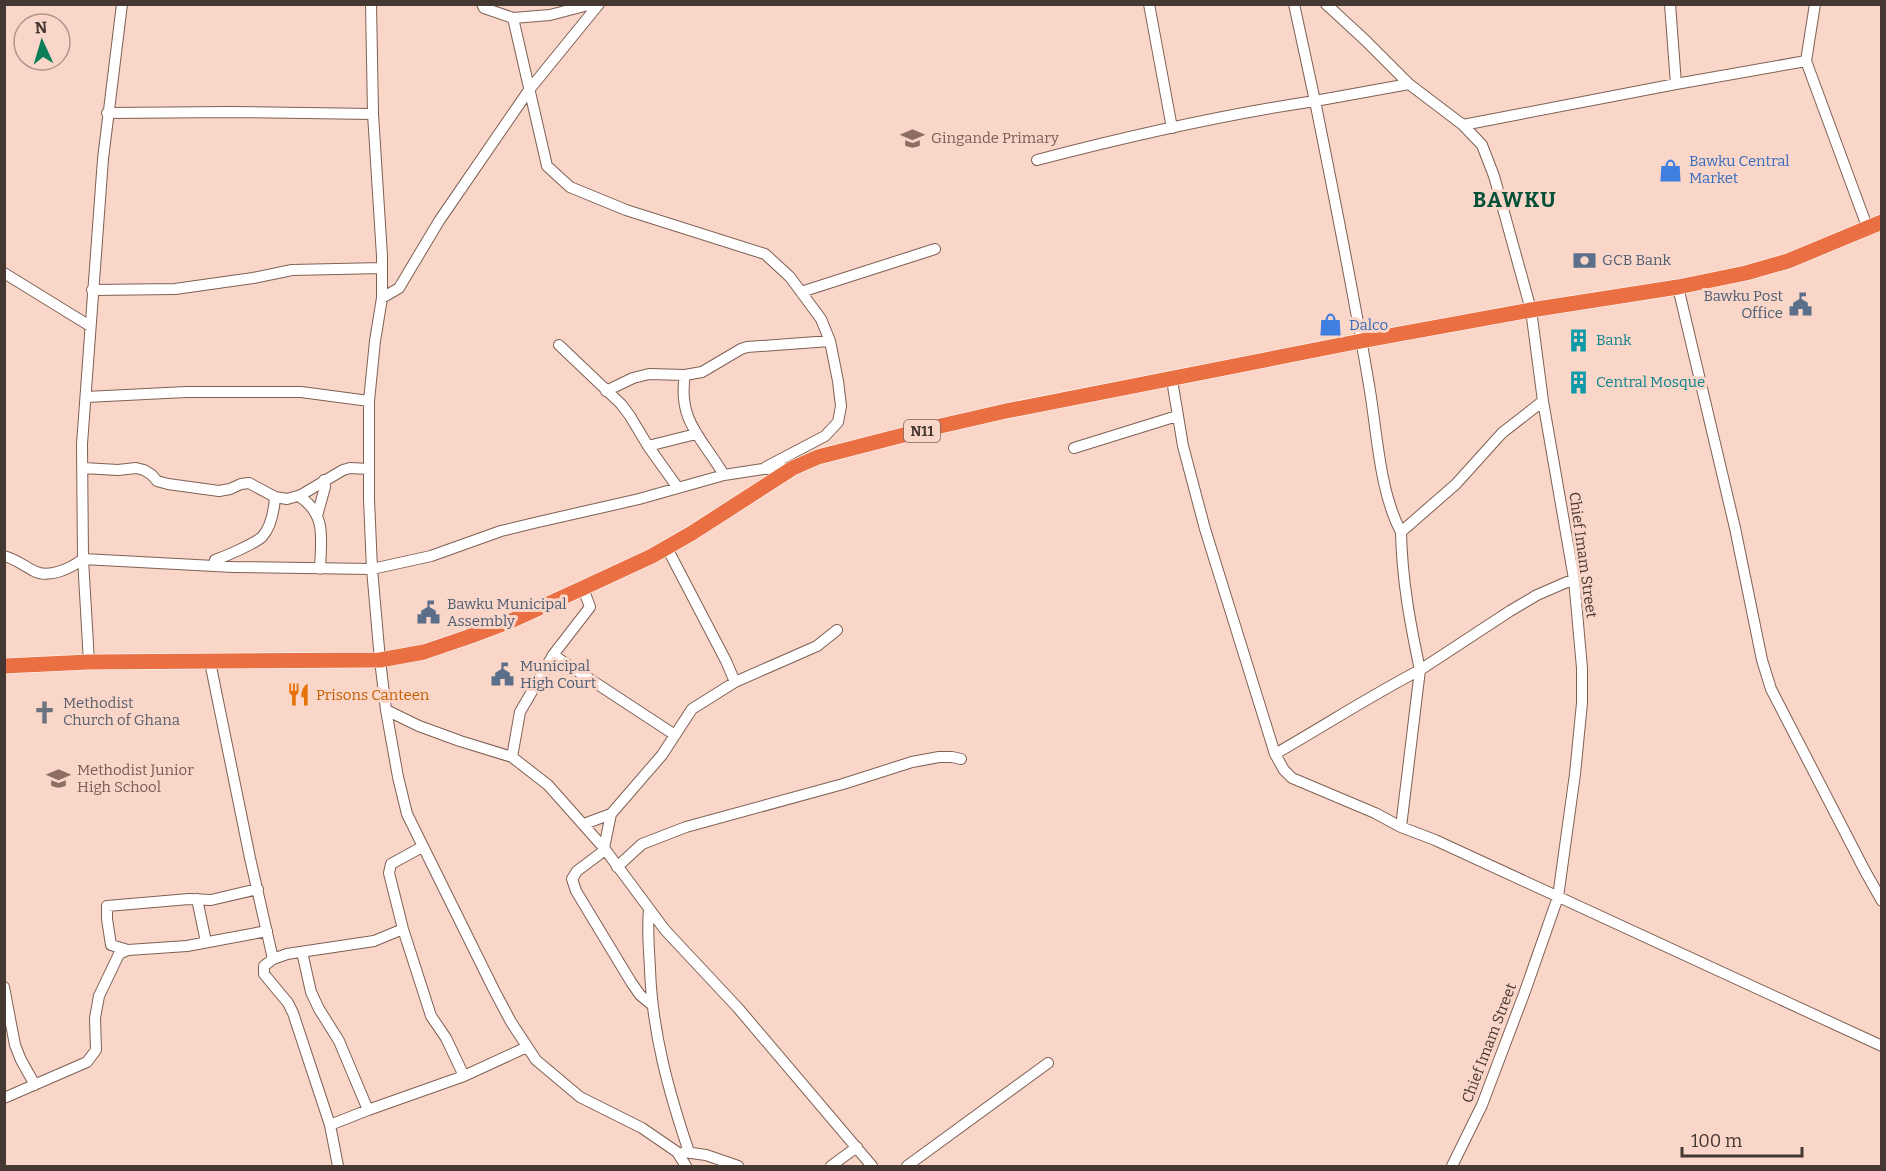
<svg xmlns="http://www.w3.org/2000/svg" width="1886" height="1171" viewBox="0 0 1886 1171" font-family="Bitter,serif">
<rect width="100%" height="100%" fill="#f9d6c8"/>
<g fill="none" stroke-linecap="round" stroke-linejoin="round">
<defs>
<path id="minor" d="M482 4 484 8 513 18 550 15 592 4
M1149 4 1172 128
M1326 4 1365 40 1409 84 1463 125 1482 145 1494 176 1531 310 1543 401 1574 579 1582 668V703L1575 774 1558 897 1524 994 1482 1105 1452 1166
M513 18 547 166 570 187 626 210 765 254 790 277 821 319 830 341 838 381 841 406 838 422 825 436 766 467
M1806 61 1815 4
M1676 84 1806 61 1868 229
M107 113 230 112 373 114
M1463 125 1676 84 1670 4
M1037 160C1129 136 1221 115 1315 101L1294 4
M4 273 90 326
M1678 287 1735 528 1762 660 1771 689 1865 871 1882 901
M92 290 175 289 253 278 292 270 382 268
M801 292 935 249
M382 298 399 288 439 221 529 90 599 4
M559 345 621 404 630 416 648 446 678 488
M685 375C677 421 703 439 724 475
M1172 380 1183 446 1205 529 1275 754 1284 770 1292 778 1375 813 1401 827 1435 840 1882 1046
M606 391 633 378 649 374 685 375 702 372 741 349 747 347 830 341
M86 397 186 392H301L369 401
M648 446 696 434
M1074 448 1177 416
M83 468 118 470 136 468 144 470 152 475 157 481 168 484 219 491 230 489 241 484 249 483 275 497 287 499 301 495 343 470 350 468 369 469
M792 468 763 469 724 475 639 499 534 523 501 531 431 556 372 569 380 660 386 710 419 726 460 741 512 757 548 785 604 848 665 930 738 1008 872 1166
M299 496C327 515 321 538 320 569
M317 516 325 487 324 480
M1401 532C1379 491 1377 430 1369 385 1353 290 1334 195 1315 101L1409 84
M667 548 726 661 735 682
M4 556C16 559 24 566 34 571 49 579 71 568 83 559L233 567 372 569 369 499V401L375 341 382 298V256L373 114 371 4
M214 566 215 560C226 556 254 544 262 537 271 527 274 511 275 497
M553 655 675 735
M89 662 83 559 82 444 103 159 122 4
M210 662 250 858 273 959 287 954 374 941 403 929
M386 710 398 777 407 814 494 990 511 1022 536 1060 580 1097 642 1128 677 1152 686 1166
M1275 754C1324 726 1370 696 1420 670 1410 623 1402 580 1401 532L1456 484 1502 433 1543 401
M512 757 520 712 553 655 590 607 583 588
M611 814 662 755 692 709 735 682 817 646 837 630
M584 824 611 814 604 848
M1401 827 1420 670 1510 611 1537 595 1574 579
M422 847 391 864 389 873 403 929 431 1016 446 1038 464 1076 527 1047
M605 850 577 871 572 879 576 891 631 982 640 995 651 1004
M617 867 642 844 686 827 843 784 912 762 939 757H952L961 759
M197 899 206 942
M649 909C647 930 649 948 650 969 652 1032 669 1093 689 1152
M128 950 111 945 107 919V906L189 899 211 900 258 889
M302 952 311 992 319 1009 339 1041 368 1110 464 1076
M273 959 264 966V974L288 1003 293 1013 330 1125 338 1166
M4 987 15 1045 21 1060 35 1085
M4 1098 87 1062 96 1050 95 1018 99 996 119 954 128 950 187 946 267 931
M330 1125 368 1110
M684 1152 706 1155 738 1166
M831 1166 857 1147
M907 1166 1048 1063"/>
<path id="highway" d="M4 666 89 662 380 660 424 652 468 637 513 620 583 588 652 556 692 533 793 468 818 457 923 430 1006 411 1361 341 1531 310 1678 287 1746 273 1788 261 1882 222"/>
</defs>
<!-- minor casing -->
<use href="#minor" stroke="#7f6054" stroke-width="12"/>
<!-- highway casing -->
<use href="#highway" stroke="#fff" stroke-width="16"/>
<!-- minor -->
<use href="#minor" stroke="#fff" stroke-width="10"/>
<!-- highway -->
<use href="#highway" stroke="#ea7043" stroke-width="15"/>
</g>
<!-- icons -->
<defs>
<symbol id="school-bare" viewBox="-9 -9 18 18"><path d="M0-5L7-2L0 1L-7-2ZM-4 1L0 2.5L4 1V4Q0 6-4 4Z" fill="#8d6e63" stroke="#f9d6c8" stroke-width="2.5" paint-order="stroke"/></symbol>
<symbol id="shop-bare" viewBox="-9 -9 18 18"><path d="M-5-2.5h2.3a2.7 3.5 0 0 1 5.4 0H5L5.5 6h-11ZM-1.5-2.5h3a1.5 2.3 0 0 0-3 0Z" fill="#3f7fe0" stroke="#f9d6c8" stroke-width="2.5" paint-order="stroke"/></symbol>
<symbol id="bank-bare" viewBox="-9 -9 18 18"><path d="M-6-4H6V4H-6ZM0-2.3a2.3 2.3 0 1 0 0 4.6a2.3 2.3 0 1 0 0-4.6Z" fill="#5c6f8a" stroke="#f9d6c8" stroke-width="2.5" paint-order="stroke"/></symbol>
<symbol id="civic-bare" viewBox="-9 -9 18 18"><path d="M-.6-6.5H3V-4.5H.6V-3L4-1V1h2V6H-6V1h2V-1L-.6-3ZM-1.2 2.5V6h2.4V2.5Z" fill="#5c6f8a" stroke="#f9d6c8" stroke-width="2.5" paint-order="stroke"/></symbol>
<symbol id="building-bare" viewBox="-9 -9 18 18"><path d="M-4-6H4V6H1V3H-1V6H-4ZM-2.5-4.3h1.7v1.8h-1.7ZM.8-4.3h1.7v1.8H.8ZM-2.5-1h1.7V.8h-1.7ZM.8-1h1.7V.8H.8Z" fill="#0f9aa8" stroke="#f9d6c8" stroke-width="2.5" paint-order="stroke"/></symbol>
<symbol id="restaurant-bare" viewBox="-9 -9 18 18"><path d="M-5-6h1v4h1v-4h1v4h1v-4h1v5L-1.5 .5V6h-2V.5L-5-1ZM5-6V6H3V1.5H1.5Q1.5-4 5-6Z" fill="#e8710a" stroke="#f9d6c8" stroke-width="2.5" paint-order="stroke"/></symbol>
<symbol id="church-bare" viewBox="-9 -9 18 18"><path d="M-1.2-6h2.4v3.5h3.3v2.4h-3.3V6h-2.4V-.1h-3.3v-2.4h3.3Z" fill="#6b7280" stroke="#f9d6c8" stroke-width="2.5" paint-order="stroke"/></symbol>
</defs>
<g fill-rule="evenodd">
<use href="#school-bare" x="896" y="122" width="33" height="33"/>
<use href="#shop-bare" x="1654" y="154" width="33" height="33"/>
<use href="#bank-bare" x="1568" y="244" width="33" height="33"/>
<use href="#civic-bare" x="1784" y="288" width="33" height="33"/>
<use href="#shop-bare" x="1314" y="308" width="33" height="33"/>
<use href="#building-bare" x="1562" y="324" width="33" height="33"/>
<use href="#building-bare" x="1562" y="366" width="33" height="33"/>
<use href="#civic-bare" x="412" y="596" width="33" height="33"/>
<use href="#civic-bare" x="486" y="658" width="33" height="33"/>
<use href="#restaurant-bare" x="282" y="678" width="33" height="33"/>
<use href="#church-bare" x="28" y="696" width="33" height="33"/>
<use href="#school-bare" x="42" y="762" width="33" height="33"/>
</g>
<g text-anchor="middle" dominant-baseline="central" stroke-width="6" stroke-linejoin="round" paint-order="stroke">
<!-- shield labels -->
<rect fill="#f9d6c8" stroke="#7b675e" stroke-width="1.5" x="904" y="420" width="36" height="22" rx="4.5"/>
<g font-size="14" font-weight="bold" fill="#453731">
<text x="922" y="431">N11</text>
</g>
<!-- education labels -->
<g font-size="15" fill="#785e54" stroke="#f9d6c8" text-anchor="start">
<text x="931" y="138">Gingande Primary</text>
<text x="77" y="770">Methodist Junior<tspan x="77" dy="17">High School</tspan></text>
</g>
<!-- shop labels -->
<g font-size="15" fill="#366cbe" stroke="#f9d6c8" text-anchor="start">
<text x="1689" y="161">Bawku Central<tspan x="1689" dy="17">Market</tspan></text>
<text x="1349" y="325">Dalco</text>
</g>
<!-- service labels -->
<g font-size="15" fill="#4e5e75" stroke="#f9d6c8" text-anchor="start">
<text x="1602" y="260">GCB Bank</text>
<text x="1783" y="296" text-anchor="end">Bawku Post<tspan x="1783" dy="17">Office</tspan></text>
<text x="447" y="604">Bawku Municipal<tspan x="447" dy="17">Assembly</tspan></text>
<text x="520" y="666">Municipal<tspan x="520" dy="17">High Court</tspan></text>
</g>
<!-- culture labels -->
<g font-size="15" fill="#0d838f" stroke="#f9d6c8" text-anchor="start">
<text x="1596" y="340">Bank</text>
<text x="1596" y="382">Central Mosque</text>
</g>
<!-- street labels -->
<g font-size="15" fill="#453731" stroke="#f9d6c8">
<text transform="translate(1583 555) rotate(82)">Chief Imam Street</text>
<text transform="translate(1489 1043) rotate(-69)">Chief Imam Street</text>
</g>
<!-- food labels -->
<g font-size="15" fill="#c56008" stroke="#f9d6c8" text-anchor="start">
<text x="316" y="695">Prisons Canteen</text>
</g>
<!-- worship labels -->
<g font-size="15" fill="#5b616d" stroke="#f9d6c8" text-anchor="start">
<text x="63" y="703">Methodist<tspan x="63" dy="17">Church of Ghana</tspan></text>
</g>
<!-- district labels -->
<g font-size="21" font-weight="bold" letter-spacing="1.5" fill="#025037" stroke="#f9d6c8">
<text x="1515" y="200">BAWKU</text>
</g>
</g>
<!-- border -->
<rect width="1886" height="1171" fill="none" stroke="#453731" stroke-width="12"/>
<!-- north arrow -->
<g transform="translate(42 42) rotate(356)"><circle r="28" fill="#f9d6c8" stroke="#b1968c" stroke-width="1.5"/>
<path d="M0-4.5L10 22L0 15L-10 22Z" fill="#0c7d59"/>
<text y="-9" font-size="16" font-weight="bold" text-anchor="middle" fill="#453731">N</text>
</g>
<!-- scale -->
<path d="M1682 1147v9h120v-9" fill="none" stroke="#453731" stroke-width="3"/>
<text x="1691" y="1147" font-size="18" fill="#453731" stroke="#f9d6c8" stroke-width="4.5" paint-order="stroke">100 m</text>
</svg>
